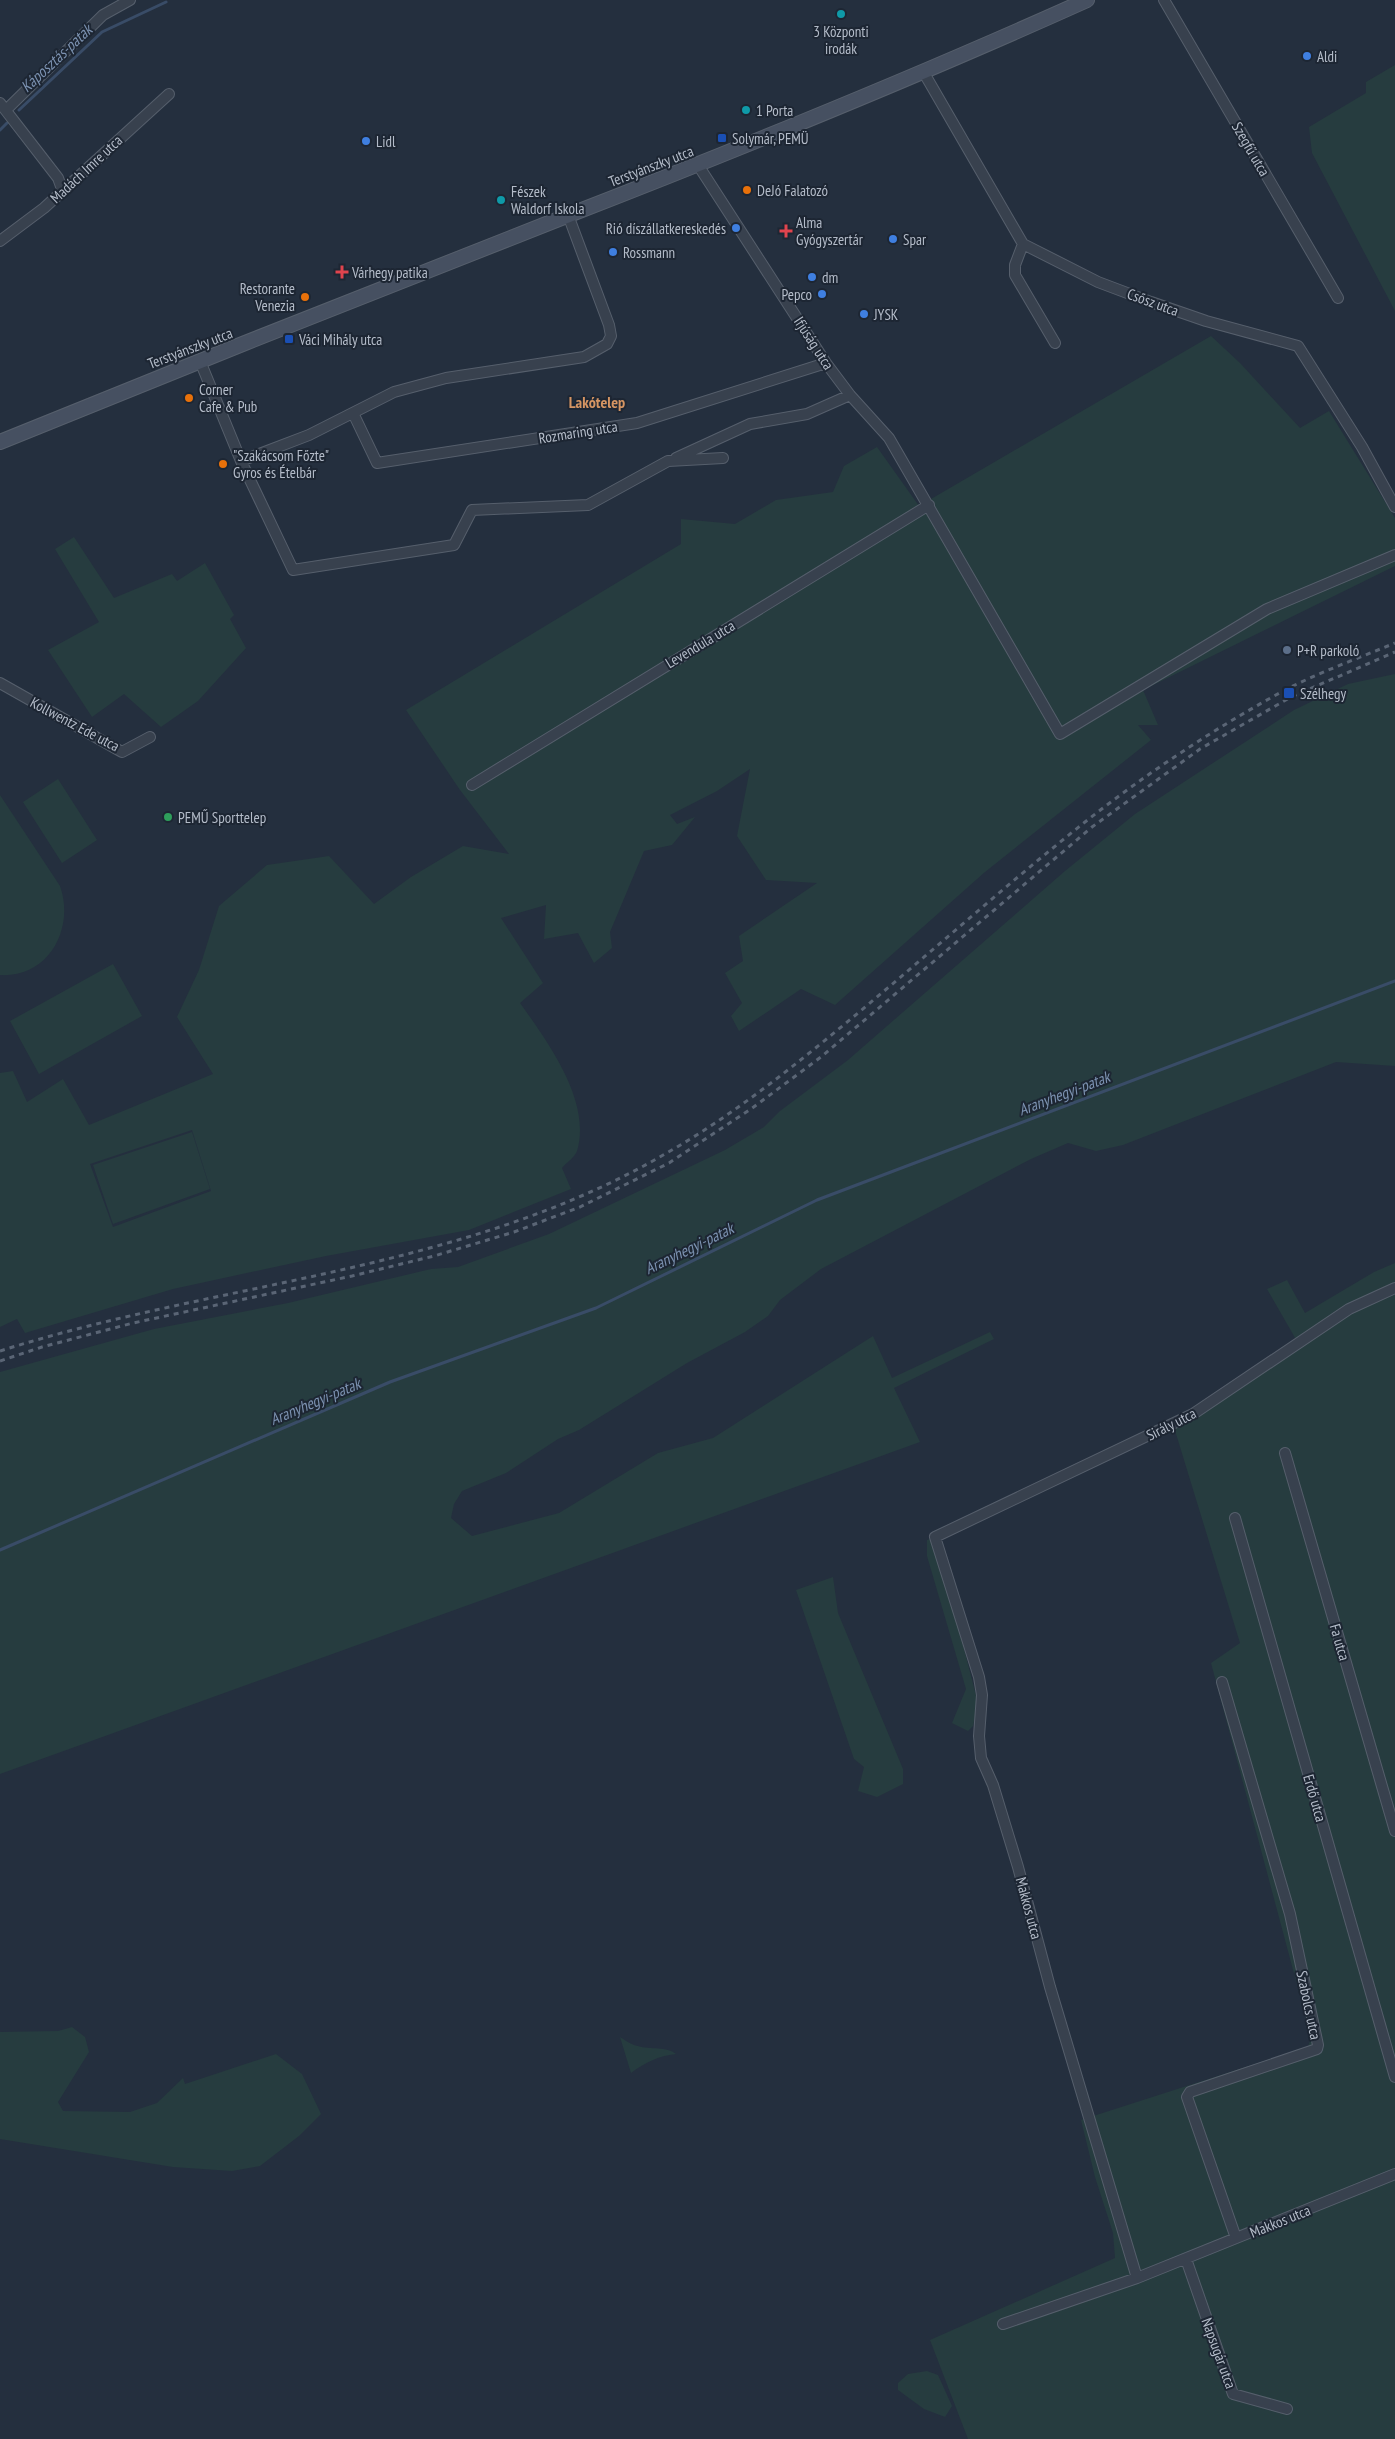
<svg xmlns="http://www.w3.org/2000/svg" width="1395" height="2439" viewBox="0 0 1395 2439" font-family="'PT Sans Narrow',sans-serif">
<rect width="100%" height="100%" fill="#242f3e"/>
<!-- green -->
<path fill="#263c3f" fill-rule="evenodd" d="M1395 65V311L1312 153 1309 127 1366 93V82Z
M1211 336 1240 363 1300 428 1329 411 1395 518V566L1143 690 1158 725H1138L1151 740 985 872 835 1005 801 989 739 1031 731 1016 742 1003 725 973 743 961 739 936 817 883 766 880 737 836 750 769 717 791 670 815 677 824 695 817 672 845 644 851 610 932 612 948 594 963 578 933 544 939 546 905 501 918 543 983 520 1003C547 1041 592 1101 577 1151 575 1157 566 1163 562 1168L571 1189 469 1230 326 1256 173 1289 25 1333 17 1319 0 1327V1073L13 1071 27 1102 63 1079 89 1125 213 1074 177 1017 199 970 219 906 267 865 329 856 374 904 411 877 463 846 509 854 460 790 406 710 681 544V519L735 524 776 500 833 492 844 466 877 447 919 506ZM192 1130 211 1191 113 1227 90 1164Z
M74 537 114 598 172 574 177 581 205 563 234 615 230 619 246 648 198 701 161 727 124 694 92 717 48 650 99 622 55 549Z
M1395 674V1066L1336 1062 1123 1145 1096 1151 1068 1143 1031 1159 821 1269 780 1300 768 1316 745 1332 687 1363 579 1430 558 1439 506 1473 462 1491 454 1504 451 1518 472 1536 559 1513 658 1453 713 1438 873 1336 892 1378 990 1332 994 1339 894 1388 920 1442 0 1774V1372L154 1329 288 1303 431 1269 458 1267 549 1234 725 1150 764 1127 780 1111 848 1060 1065 871 1135 814 1294 710 1348 684Z
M58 779 97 840 62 863 23 802Z
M0 795 60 886C75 928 49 978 0 975Z
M113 964 142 1016 39 1074 10 1021Z
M192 1132 210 1189 113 1224 93 1165Z
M1395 1263V2439H968L930 2340 1115 2258 1113 2233 1095 2177 1081 2120 1308 2047 1311 2037 1211 1663 1240 1643 1173 1424 1298 1343 1267 1289 1287 1280 1305 1313 1374 1272Z
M935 1537 978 1703 973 1726 968 1731 952 1723 966 1689 927 1556V1540Z
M833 1577 838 1613 903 1769V1784L877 1797 858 1791 864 1767 854 1759 796 1590Z
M72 2027 85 2037 89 2052 58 2102 63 2111 130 2112 157 2103 183 2078 185 2084 276 2054 302 2074 321 2114 299 2136 260 2166 232 2171 173 2167 0 2139V2032L58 2031Z
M620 2037C625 2040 631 2045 638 2046 650 2050 667 2046 676 2054 658 2056 646 2062 631 2073Z
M927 2371 938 2375 952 2406 945 2417 924 2409 898 2390V2383L908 2374Z"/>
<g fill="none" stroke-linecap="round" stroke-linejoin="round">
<!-- stream -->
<path stroke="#394c67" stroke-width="3" d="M19 110 102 32 166 2
M0 130 7 123
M0 1550 390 1382 596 1308 817 1200 1395 981"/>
<defs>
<path id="street" d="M1164 0 1338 298
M924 73 1023 244 1098 282 1151 302 1206 321 1298 346 1362 447 1395 507
M0 103 58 178 62 189
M6 110 103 15 130 0
M698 165 826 363 850 395 889 438 1060 734 1267 609 1395 555
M0 241 44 208 169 94
M1023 244 1015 265V275L1055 343
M200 361 241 461 293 570 454 545 472 510 588 505 668 461 723 458
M353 413 377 463 637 423 826 363
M676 458 750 424 807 414 850 395
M241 461 309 435 394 392 446 378 584 357 607 344 611 336 609 325 568 215
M0 683 122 752 150 737
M472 785 929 505
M1285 1453 1395 1831
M1235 1518 1395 2077
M1222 1682 1290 1914 1318 2045 1317 2049 1190 2092 1187 2097 1236 2238
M1186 2259 1233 2394 1287 2409
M1137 2278 1395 2174
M1003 2324 1137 2278 1050 1987 1018 1867 993 1785 981 1758 979 1736 982 1695 979 1677 935 1537 1193 1414 1349 1309 1395 1288"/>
<path id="secondary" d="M0 442C189 365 379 289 569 215 744 147 916 77 1087 0"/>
</defs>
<!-- street casing -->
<use href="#street" stroke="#565f6c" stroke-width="12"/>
<!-- secondary casing -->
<use href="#secondary" stroke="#565f6c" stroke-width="16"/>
<!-- street -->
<use href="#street" stroke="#38414e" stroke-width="10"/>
<!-- secondary -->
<use href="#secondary" stroke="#465061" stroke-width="14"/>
<!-- rail -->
<path stroke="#5a6575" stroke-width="3" stroke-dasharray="5 5" stroke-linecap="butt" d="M0 1351C220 1281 462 1272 665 1154 732 1116 793 1067 852 1018 930 953 1006 885 1085 822 1147 773 1215 728 1285 690 1320 672 1359 658 1395 643
M0 1361 42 1347 133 1323 352 1276 434 1256 514 1232 580 1207 669 1163 751 1109 821 1057 1092 827 1200 749 1291 697 1395 652"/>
</g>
<!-- markers -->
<g fill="#0f9aa8" stroke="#1d2633" stroke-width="2">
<circle cx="841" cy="14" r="5"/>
<circle cx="746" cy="110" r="5"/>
<circle cx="501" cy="200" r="5"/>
</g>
<g fill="#3f7fe0" stroke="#1d2633" stroke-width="2">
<circle cx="1307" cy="56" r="5"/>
<circle cx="366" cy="141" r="5"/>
<circle cx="736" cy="228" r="5"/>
<circle cx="893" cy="239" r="5"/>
<circle cx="613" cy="252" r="5"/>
<circle cx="812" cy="277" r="5"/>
<circle cx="822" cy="294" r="5"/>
<circle cx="864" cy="314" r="5"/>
</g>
<g fill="#1a4fb4" stroke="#1d2633" stroke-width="2">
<rect x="717" y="133" width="10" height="10" rx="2.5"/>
<rect x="284" y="334" width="10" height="10" rx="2.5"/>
<rect x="1283" y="687" width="12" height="12" rx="2.5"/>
</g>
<g fill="#e8710a" stroke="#1d2633" stroke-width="2">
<circle cx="747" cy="190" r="5"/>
<circle cx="305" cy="297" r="5"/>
<circle cx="189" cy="398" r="5"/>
<circle cx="223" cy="464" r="5"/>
</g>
<g fill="#e0444e" stroke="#1d2633" stroke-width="2">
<path d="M783.5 223.5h5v5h5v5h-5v5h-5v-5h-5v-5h5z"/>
<path d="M339.5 264.5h5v5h5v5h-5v5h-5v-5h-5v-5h5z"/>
</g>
<circle fill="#5c6f8a" stroke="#1d2633" stroke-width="2" cx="1287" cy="650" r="5"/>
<circle fill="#2e9e5b" stroke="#1d2633" stroke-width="2" cx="168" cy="817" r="5"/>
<g text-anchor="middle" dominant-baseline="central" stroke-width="4" stroke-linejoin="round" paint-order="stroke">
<!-- poi labels -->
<g font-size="15" fill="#b4bcc9" stroke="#1d2633" text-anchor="start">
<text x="841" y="31" text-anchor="middle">3 Központi<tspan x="841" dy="17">irodák</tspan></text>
<text x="1317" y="56">Aldi</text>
<text x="756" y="110">1 Porta</text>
<text x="732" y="138">Solymár, PEMÜ</text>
<text x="376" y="141">Lidl</text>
<text x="757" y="190">DeJó Falatozó</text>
<text x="511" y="191">Fészek<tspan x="511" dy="17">Waldorf Iskola</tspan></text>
<text x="796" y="222">Alma<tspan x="796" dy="17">Gyógyszertár</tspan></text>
<text x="726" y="228" text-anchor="end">Rió díszállatkereskedés</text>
<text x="903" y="239">Spar</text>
<text x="623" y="252">Rossmann</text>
<text x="352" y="272">Várhegy patika</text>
<text x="822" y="277">dm</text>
<text x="295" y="288" text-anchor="end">Restorante<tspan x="295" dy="17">Venezia</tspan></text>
<text x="812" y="294" text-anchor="end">Pepco</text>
<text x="874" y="314">JYSK</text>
<text x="299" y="339">Váci Mihály utca</text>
<text x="199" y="389">Corner<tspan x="199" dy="17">Cafe &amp; Pub</tspan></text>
<text x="233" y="455">"Szakácsom Főzte"<tspan x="233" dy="17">Gyros és Ételbár</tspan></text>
<text x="1297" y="650">P+R parkoló</text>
<text x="1300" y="693">Szélhegy</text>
<text x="178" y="817">PEMŰ Sporttelep</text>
</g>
<!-- street labels -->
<g font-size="15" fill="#b4bcc9" stroke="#1d2633">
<text transform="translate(1251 149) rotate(60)">Szegfű utca</text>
<text transform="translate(651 166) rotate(-21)">Terstyánszky utca</text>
<text transform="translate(86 169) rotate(-43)">Madách Imre utca</text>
<text transform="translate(1153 302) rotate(20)">Csősz utca</text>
<text transform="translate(814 343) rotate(57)">Ifjúság utca</text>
<text transform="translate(190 348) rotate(-21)">Terstyánszky utca</text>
<text transform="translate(578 432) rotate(-9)">Rozmaring utca</text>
<text transform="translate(700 644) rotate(-31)">Levendula utca</text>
<text transform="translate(75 724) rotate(28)">Kollwentz Ede utca</text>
<text transform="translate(1171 1424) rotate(-27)">Sirály utca</text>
<text transform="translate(1340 1642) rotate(74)">Fa utca</text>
<text transform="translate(1315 1798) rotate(74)">Erdő utca</text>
<text transform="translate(1029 1908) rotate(75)">Makkos utca</text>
<text transform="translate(1309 2005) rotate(78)">Szabolcs utca</text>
<text transform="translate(1280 2221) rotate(-22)">Makkos utca</text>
<text transform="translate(1219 2353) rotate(70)">Napsugár utca</text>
</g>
<!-- water labels -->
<g font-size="16" font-style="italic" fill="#7c92b1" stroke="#1d2633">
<text transform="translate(56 58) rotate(-43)">Káposztás-patak</text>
<text transform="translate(1064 1093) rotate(-21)">Aranyhegyi-patak</text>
<text transform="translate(689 1248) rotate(-26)">Aranyhegyi-patak</text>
<text transform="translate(315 1401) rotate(-23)">Aranyhegyi-patak</text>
</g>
<!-- neighbourhood labels -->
<g font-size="16" font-weight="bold" fill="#d59563" stroke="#1d2633">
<text x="597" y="402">Lakótelep</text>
</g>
</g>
</svg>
